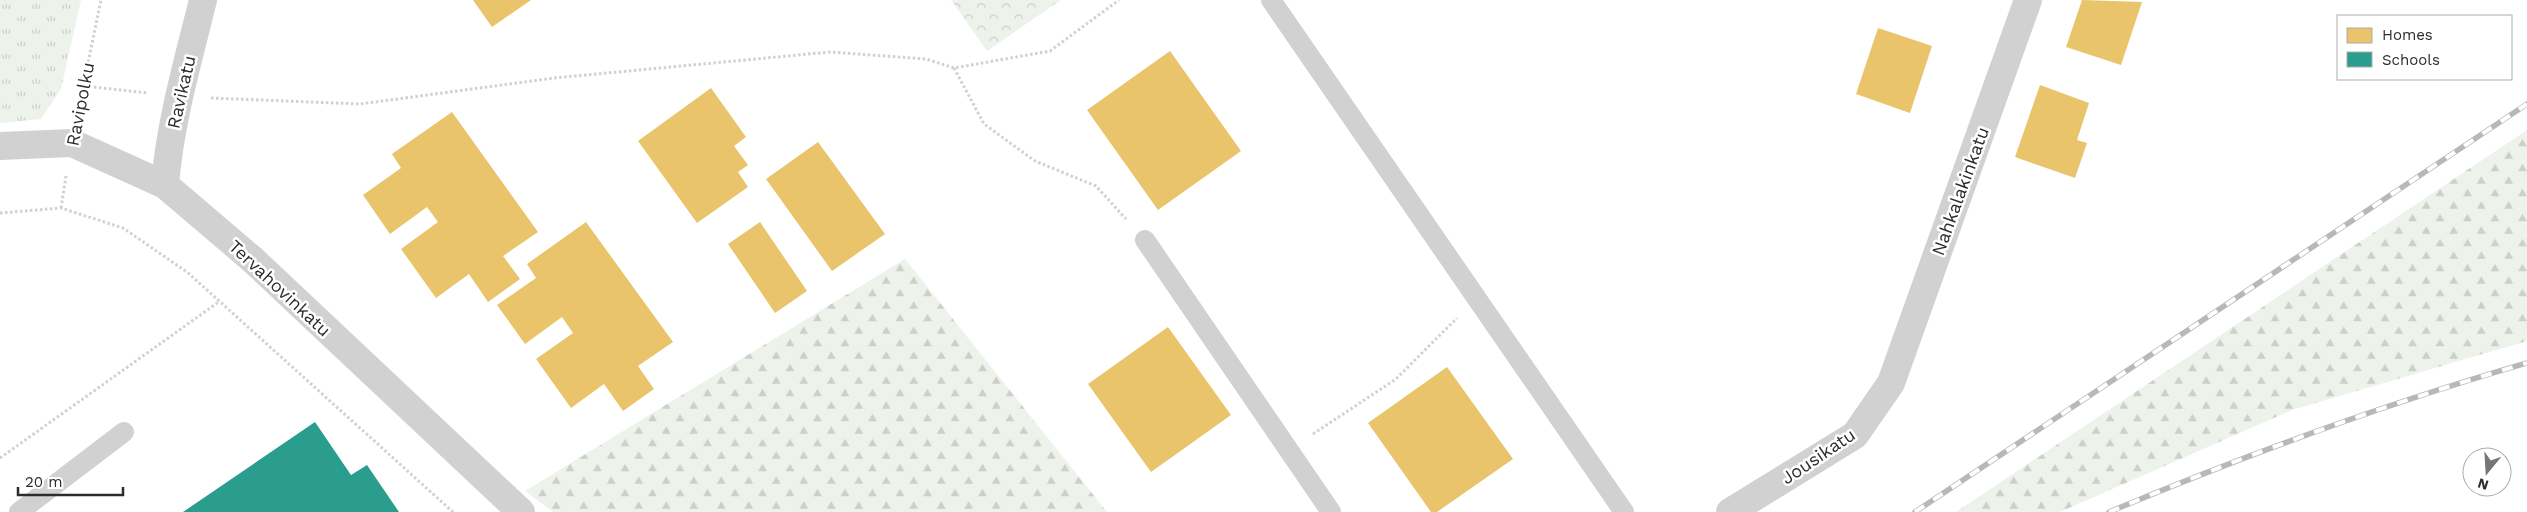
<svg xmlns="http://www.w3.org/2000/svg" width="2527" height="512" viewBox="0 0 2527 512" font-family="'Work Sans',sans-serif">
<defs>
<pattern id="grass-tufts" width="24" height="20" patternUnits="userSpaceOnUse" patternTransform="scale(1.25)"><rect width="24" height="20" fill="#edf3eb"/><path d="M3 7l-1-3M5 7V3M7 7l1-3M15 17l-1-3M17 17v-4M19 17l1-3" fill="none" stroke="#cbd0ca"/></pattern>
<pattern id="forest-firs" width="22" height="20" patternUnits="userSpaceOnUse" patternTransform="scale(1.25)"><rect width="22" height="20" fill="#edf3eb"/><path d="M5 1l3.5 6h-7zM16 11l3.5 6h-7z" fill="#cbd0ca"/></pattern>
<pattern id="park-crowns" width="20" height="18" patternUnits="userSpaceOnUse" patternTransform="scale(1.25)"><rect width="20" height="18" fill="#edf3eb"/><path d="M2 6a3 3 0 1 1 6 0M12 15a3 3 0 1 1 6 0" fill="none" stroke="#cbd0ca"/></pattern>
</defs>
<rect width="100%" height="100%" fill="#fff"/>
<!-- grass -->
<path fill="url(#grass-tufts)" d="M0 0H81L61 89 41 119 0 123Z"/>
<!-- forest -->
<path fill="url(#forest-firs)" d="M2527 130V341L2292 410 2060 512H1956Z
M905 259 1107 512H553L525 491Z"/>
<!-- park -->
<path fill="url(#park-crowns)" d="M951 0H1061L987 51Z"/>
<!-- homes -->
<path fill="#e9c46a" d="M473 0H531L492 27Z
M2082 0 2142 2 2121 65 2066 47Z
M1878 28 1932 46 1910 113 1856 94Z
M1170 51 1241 151 1158 210 1087 110Z
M2040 85 2089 103 2077 140 2087 143 2075 178 2015 157Z
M711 88 746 137 734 146 748 165 738 172 748 187 697 223 638 141Z
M452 112 538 232 503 256 520 279 488 302 469 274 436 298 401 249 438 222 427 207 390 234 363 195 401 168 392 154Z
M818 142 885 234 832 271 766 179Z
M586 222 673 342 638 366 654 389 623 411 604 384 571 408 536 359 573 333 562 317 525 344 497 305 536 278 527 264Z
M760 222 807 291 775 313 728 244Z
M1168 327 1231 415 1151 472 1088 384Z
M1447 367 1513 459 1437 512H1431L1368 423Z"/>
<!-- schools -->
<path fill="#2a9d8f" d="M315 422 351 475 367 465 399 512H183Z"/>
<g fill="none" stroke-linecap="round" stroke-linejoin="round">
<!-- path -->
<path stroke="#d1d1d1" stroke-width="3" stroke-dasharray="2.5 2.5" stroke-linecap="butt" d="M954 68 984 124 1035 161 1096 186 1126 219
M84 86 148 93
M211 98 360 104 554 78 830 52 926 59 954 68 1050 51 1119 0
M78 111 101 0
M61 208 66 176
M0 213 61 208 123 228 187 272 453 512
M1313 434 1396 379 1457 318
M0 458 220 301"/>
<!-- lane -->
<path stroke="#d1d1d1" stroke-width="20" d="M1271 0 1624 512
M1145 240 1331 512
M19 512 124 432"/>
<!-- street -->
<path stroke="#d1d1d1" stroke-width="28" d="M0 146 72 143 165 185 253 260 521 512
M165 185C170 122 188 61 203 0
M1730 512 1855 435 1891 383 2028 0"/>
<defs>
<path id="rail" d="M1915 512 2527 104
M2109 512C2246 455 2385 404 2527 363"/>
</defs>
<!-- rail casing -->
<use href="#rail" stroke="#b8b8b8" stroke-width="5.5"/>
<!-- rail -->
<use href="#rail" stroke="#fff" stroke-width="4" stroke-dasharray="11" stroke-linecap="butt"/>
</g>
<g text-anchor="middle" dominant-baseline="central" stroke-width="5" stroke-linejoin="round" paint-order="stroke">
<!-- street labels -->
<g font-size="18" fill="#2c2c2c" stroke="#fff">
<text transform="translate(181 92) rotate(-77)">Ravikatu</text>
<text transform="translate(80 104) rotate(-79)">Ravipolku</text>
<text transform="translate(1960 191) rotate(-70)">Nahkalakinkatu</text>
<text transform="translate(280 288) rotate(43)">Tervahovinkatu</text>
<text transform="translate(1818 456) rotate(-34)">Jousikatu</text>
</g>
</g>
<!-- legend -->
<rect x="2337" y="15" width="175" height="65" fill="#ffffff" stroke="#ababab"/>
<rect x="2347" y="28" width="25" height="15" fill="#e9c46a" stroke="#ababab"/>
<text x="2382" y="40" font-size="15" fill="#2c2c2c">Homes</text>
<rect x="2347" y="52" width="25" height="15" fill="#2a9d8f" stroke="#ababab"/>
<text x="2382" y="65" font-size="15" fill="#2c2c2c">Schools</text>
<!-- north arrow -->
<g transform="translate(2487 472) rotate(198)"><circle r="24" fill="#ffffff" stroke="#ababab"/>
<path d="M0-4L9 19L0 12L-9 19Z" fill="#767676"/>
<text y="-8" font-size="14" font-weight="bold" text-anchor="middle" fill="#2c2c2c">N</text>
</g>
<!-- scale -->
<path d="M18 487v8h105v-8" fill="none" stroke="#2c2c2c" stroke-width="2.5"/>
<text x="25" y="487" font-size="15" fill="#2c2c2c" stroke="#ffffff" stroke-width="4" paint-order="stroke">20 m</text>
</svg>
